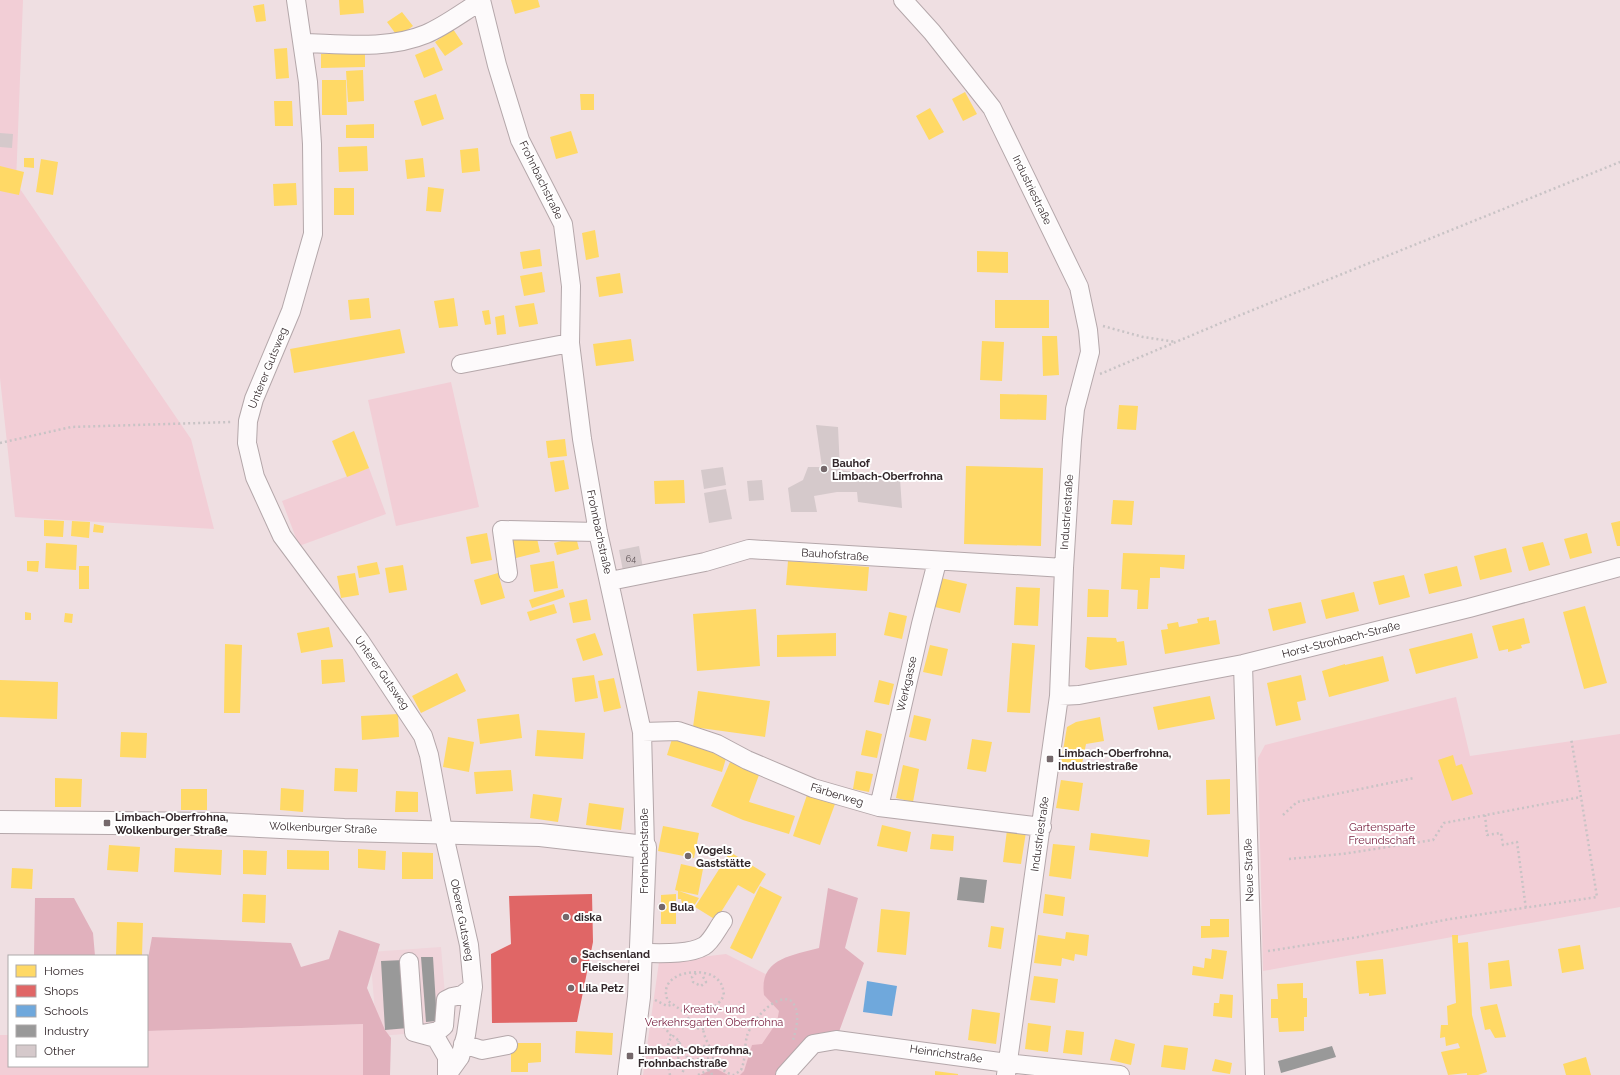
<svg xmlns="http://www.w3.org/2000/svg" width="1620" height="1075" viewBox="0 0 1620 1075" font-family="Raleway,sans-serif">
<rect width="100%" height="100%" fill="#efdfe2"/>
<!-- built -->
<path fill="#f0d5db" d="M441 947 448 1031 377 1036 370 952Z"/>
<!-- green -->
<path fill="#f2ced6" d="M0 0H23L16 183 191 439 214 529 15 517 0 378Z
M451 382 479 507 396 526 368 400Z
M369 468 386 514 299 546 282 501Z
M1456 697 1470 756 1620 734V907L1263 971 1258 758 1265 745Z
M726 954 795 989 777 1075H643L659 962Z
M363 1024V1075H0V1035H9V1066H147V1031Z"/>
<!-- forest -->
<path fill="#e1b1bd" d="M828 888 858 898 845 948 864 963 836 1040 813 1044 785 1075H740L744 1071 752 1045 762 1044 777 1022 779 1011 764 995C759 958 791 956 819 948Z
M35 898H74L93 933 95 956H34Z
M339 930 380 944 367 988 385 1030 391 1038 390 1075H363V1024L147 1031V964L152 937 291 943 301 967 329 959Z
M715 1068 728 1075H700Z"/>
<!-- homes -->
<path fill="#ffd966" d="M339 0H363L364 13 340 15Z
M511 0H538L540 7 515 14Z
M264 4 266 21 256 22 253 6Z
M402 12 413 26 398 37 387 22Z
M453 29 463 44 445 56 435 42Z
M434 47 443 70 424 78 415 55Z
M287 48 289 78 276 79 274 49Z
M365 52V67L321 68V54Z
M363 70 364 101 348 102 346 71Z
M322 80H346L347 115H322Z
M965 92 977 114 963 121 952 99Z
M436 94 444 119 422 126 414 101Z
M580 94H594V110H581Z
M274 101H292L293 126H275Z
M930 108 944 132 929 140 916 116Z
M374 124V138H346V125Z
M571 131 578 153 556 159 550 137Z
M367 146 368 171 339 172 338 147Z
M478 148 480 171 462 173 460 150Z
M24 158H34V168L24 167Z
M423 158 425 177 407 179 405 160Z
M41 159 58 162 53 195 36 192Z
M0 166 24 172 19 195 0 191Z
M296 183 297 205 274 206 273 184Z
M428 187 444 189 441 212 426 211Z
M334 188H354V215H334Z
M595 230 599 257 586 260 582 233Z
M540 249 542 266 523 269 520 252Z
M977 251 1008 252V273L977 272Z
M542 272 545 292 524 296 520 276Z
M620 273 623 293 599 297 596 277Z
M369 298 371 318 350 320 348 300Z
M454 298 458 326 439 328 434 301Z
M995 300H1049V328H995Z
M534 303 538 324 519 327 515 306Z
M489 310 491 324 485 325 482 311Z
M504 315 506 334 497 335 495 317Z
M400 329 405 353 294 373 290 349Z
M1042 336H1057L1059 375 1043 376Z
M631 339 634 361 596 366 593 344Z
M982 341 1004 342 1002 381 980 380Z
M1000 394 1047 395 1046 420 1000 419Z
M1119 405 1138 406 1136 430 1117 429Z
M354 431 369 468 347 477 332 441Z
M565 439 567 456 548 458 546 441Z
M564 460 569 489 555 492 550 462Z
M966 466 1043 468 1041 546 964 544Z
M684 480 685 503 655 504 654 481Z
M1113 500 1134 501 1132 525 1111 524Z
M44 520 64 521 63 537 44 536Z
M72 521 90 522 89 538 71 536Z
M1620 521V546H1617L1611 523Z
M94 524 104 526 103 533 93 532Z
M487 533 492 560 471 564 466 537Z
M1587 533 1592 553 1570 559 1564 539Z
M536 534 540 552 516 558 512 540Z
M576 537 579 549 557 555 554 543Z
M1543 542 1550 565 1529 571 1522 547Z
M46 543 77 545 76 570 45 568Z
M1506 548 1512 572 1480 580 1474 556Z
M1123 553 1185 555 1184 569 1160 567V578H1150L1148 609H1137L1138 590 1121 589Z
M27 561H39L38 572 27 571Z
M554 561 558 588 534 592 530 565Z
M788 561 869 567 867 591 786 585Z
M377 562 380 574 359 578 357 566Z
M403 565 407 590 389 593 385 568Z
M79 566H89V589H79Z
M1457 566 1462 586 1429 594 1424 574Z
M355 573 359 595 341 598 337 576Z
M498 573 505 598 481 605 474 580Z
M1404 575 1410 597 1379 605 1373 582Z
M941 578 967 584 960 613 935 607Z
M1016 587 1040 588 1038 626 1014 625Z
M563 589 565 597 532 608 529 600Z
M1088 589 1109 590 1108 617H1087Z
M1354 592 1359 611 1326 619 1321 600Z
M587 599 591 620 573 623 569 603Z
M1301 602 1306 623 1273 631 1268 609Z
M554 604 557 613 530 621 527 612Z
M1585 606 1607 683 1584 689 1563 612Z
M756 609 760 666 697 671 693 614Z
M25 612 31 613V620H25Z
M889 612 907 616 902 639 884 635Z
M65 613 73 614 72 623 64 622Z
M1209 617V621L1216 620 1220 644 1165 654 1161 630 1168 629 1167 624 1178 622 1179 627 1198 623 1197 619Z
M1524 618 1530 643 1521 645 1522 648 1508 652V649L1499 651 1492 626Z
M329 627 333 647 301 653 297 633Z
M595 633 603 655 583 661 576 639Z
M836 633V656L777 657V635Z
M1472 633 1478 658 1416 674 1409 649Z
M1087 637 1116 638 1117 642 1124 641 1127 665 1090 670 1085 667Z
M1012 643 1035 645 1030 713 1007 712Z
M225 644 242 645 240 713H224Z
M930 645 948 649 942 676 923 672Z
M1383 656 1389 681 1329 697 1322 671 1345 664V665Z
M343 659 345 682 322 684 321 660Z
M457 673 466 691 421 713 412 696Z
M594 675 598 698 575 702 572 678Z
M1301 675 1306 700 1297 702 1301 720 1276 726 1267 683Z
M614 678 621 708 604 712 598 681Z
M0 680 58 682 57 719 0 717Z
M879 680 894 684 889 705 874 702Z
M698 691 770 701 765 737 693 727Z
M1210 696 1215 719 1158 730 1153 707Z
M398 714 399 737 362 740 361 716Z
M519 714 522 738 480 744 477 719Z
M914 715 931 719 926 741 909 737Z
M1100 717 1104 741 1086 744 1082 764 1061 762 1067 727 1076 722Z
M537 730 585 733 583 759 535 756Z
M866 730 882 734 877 758 861 755Z
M121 732 147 733 146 758 120 757Z
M448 737 474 742 469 772 443 767Z
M672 739 727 755 722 772 667 755Z
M972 739 992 742 986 772 967 769Z
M1453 755 1456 766 1462 764 1473 794 1452 801 1438 760Z
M730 762 759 775 749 802 795 816 789 834 743 820 711 806Z
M903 765 919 769 913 802 896 798Z
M335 768 358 769 357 792 334 791Z
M511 770 513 791 476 794 474 772Z
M856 771 873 774 869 792 853 789Z
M55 778 82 779 81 807H55Z
M1230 779V814L1207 815 1206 780Z
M1061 780 1083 783 1079 811 1056 808Z
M281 788 304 790 303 812 280 810Z
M181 789H207V810H181Z
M396 791 418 792V812H395Z
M533 794 562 798 558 822 530 818Z
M807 795 835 804 820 845 793 836Z
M589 803 624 808 621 830 586 825Z
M882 825 911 832 907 852 877 846Z
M663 826 699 833 694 858 658 851Z
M1007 830 1026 832 1021 864 1003 862Z
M1091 833 1150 840 1148 857 1089 850Z
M932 834 954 836 953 851 930 849Z
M1053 844 1075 846 1071 879 1049 876Z
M109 845 140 847 138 872 107 870Z
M175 848 222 850 221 875 174 872Z
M358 849 386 851 385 870 358 868Z
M243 850 267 851 266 875 243 874Z
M287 850 329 851V870L287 869Z
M402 852 433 853V879H402Z
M730 852 766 874 754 894 738 885 716 920 695 907Z
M681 864 703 869 698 895 679 891 699 898 692 909 683 908 681 899H678V891L675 890Z
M12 868 33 869 32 889 11 888Z
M760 886 782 897 752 959 730 948Z
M243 894 266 895 265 923 242 922Z
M676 894V924H661V895Z
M1045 894 1065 897 1063 916 1043 913Z
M881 909 910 912 906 955 877 952Z
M1210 919H1229V937L1201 938V926H1210Z
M117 922 143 923 142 956H116Z
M991 926 1004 928 1001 949 988 947Z
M1066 932 1089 935 1087 956 1075 954 1074 961 1062 958 1061 966 1034 963 1038 935 1065 939Z
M1452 935H1458V943L1468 942 1472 1015 1487 1072 1478 1075H1467V1073L1448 1075 1441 1052 1460 1048 1458 1043 1446 1046 1445 1037 1440 1038 1441 1025H1448L1447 1006 1456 1003Z
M1580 945 1584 969 1562 973 1558 949Z
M1212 949 1227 951 1223 979 1192 975 1193 966 1204 968 1205 958 1211 959Z
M1383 959 1386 994 1369 996V993L1359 994 1356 961Z
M1509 960 1512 986 1490 989 1488 963Z
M1034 976 1058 979 1055 1003 1030 1000Z
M1303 983V998H1307V1017H1304V1031L1279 1032 1278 1018H1271V999H1278L1277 984Z
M1220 994 1233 995 1232 1018 1213 1016 1214 1003H1219Z
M1497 1004 1506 1037 1495 1038 1490 1029 1485 1030 1480 1007Z
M972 1009 1000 1013 996 1044 968 1040Z
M1028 1023 1051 1026 1048 1052 1025 1049Z
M1066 1030 1084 1032 1082 1055 1063 1053Z
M576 1031 613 1033 612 1055 575 1053Z
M1115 1039 1135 1044 1131 1065 1110 1060Z
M511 1043H541V1062L528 1063V1072H511Z
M1164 1045 1188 1048 1185 1070 1161 1067Z
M1586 1057 1591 1075H1566L1563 1064Z
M1215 1059 1232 1063 1230 1074 1212 1071Z
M935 1071 958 1074V1075H935Z"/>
<!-- shops -->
<path fill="#e06666" d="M592 894 593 942 577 1022 492 1023 491 954 511 944 509 896Z"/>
<!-- schools -->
<path fill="#6fa8dc" d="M867 981 897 986 892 1016 863 1012Z"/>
<!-- industry -->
<path fill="#999" d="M960 877 987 880 984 903 957 900Z
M421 957H433L437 1021 426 1022Z
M404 960 408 1028 385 1030 381 961Z
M1332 1046 1336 1057 1281 1073 1278 1061Z"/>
<!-- building -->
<path fill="#d5c9cb" d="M0 133 13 134 12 148 0 147Z
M816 425 838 427 840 470 900 479 902 508 858 502 857 492H837L814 496 817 512H791L788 488 803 480 808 467H822Z
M723 467 726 485 704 489 701 470Z
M762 480 764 500 749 501 747 481Z
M726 489 732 519 709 523 704 493Z
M639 546 643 568 623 571 619 550Z"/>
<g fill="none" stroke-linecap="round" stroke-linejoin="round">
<defs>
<path id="minor" d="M296 0 308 82 312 144 313 234 291 311 254 399 248 421 247 443 255 477 282 536 360 641 423 736 429 755 443 831 469 945 473 987 466 1035 460 1057 447 1075
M481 0 497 65 520 140 563 224 571 286 570 343 582 439 598 532 642 732 645 847
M903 0 932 32 992 108 1079 287 1088 330 1090 352 1075 409 1072 440 1064 568 1059 696 1006 1075
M303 43C342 44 388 50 426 34 445 26 463 12 481 1
M461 364 570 343
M508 573 502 530 598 532
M610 581 705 562 749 549 1064 568
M1243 664 1255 1075
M1059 696 1079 695 1243 664 1469 608 1620 567
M642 732 678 731 717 744 747 760 813 788 879 807 1042 827
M879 807 921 624 937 562
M642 953C659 953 689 955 704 946 712 941 717 929 723 921
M409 962 414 1032 436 1038 447 1057V1075
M422 1034 438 1031 444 1026 446 1000 452 997 462 995 473 987
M463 1044 482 1050 508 1045
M785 1075 813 1044 836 1040 1007 1063 1120 1075"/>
<path id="major" d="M0 822 220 824 344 830 540 835 645 847 639 997 629 1075"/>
</defs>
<!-- minor casing -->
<use href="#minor" stroke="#b4a7aa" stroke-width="20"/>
<!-- major casing -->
<use href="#major" stroke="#b4a7aa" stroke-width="24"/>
<!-- path -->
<path stroke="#c8c3c5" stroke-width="2.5" stroke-dasharray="2 3" stroke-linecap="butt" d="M1103 326 1143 337 1176 342
M1100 374 1228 320 1620 162
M0 443 71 427 232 422
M1283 815 1297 802 1414 778
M1485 815 1487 835 1501 833 1503 845 1517 842 1526 909
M1289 859 1342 854 1433 840 1444 823 1581 797 1571 738
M1268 951 1358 937 1450 919 1597 897 1581 797
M696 973 692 977 693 982 701 986 706 982 702 975
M655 1000 667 1006 671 1005
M654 1023 665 1028 672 1037
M704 1029 695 1028 684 1012 668 1001C655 972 706 964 719 981 723 985 723 990 724 995 720 1004 712 1007 708 1014 698 1029 706 1039 712 1051 718 1063 720 1072 734 1075L741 1070C746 1059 744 1047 747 1036 751 1022 774 994 790 1000 801 1008 797 1028 793 1040
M679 1055 675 1049 679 1041
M687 1060 692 1064 707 1068 715 1060
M687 1060 715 1058
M683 1065 677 1062 679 1055C689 1052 696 1045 707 1046
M669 1068H675L680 1064
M708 1070 711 1071 712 1075
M670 1075C668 1065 664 1043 673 1036 682 1041 681 1051 687 1057L682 1075
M698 1075 708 1070"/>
<!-- minor -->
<use href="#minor" stroke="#fdfafb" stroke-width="18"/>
<!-- major -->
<use href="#major" stroke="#fdfafb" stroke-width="22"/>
</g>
<!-- markers -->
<g fill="#75686b" stroke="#fff" stroke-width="1.5">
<circle cx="824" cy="469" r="4"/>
<rect x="1046" y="755" width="8" height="8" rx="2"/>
<rect x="103" y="819" width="8" height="8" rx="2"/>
<circle cx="688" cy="856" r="4"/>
<circle cx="662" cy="907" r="4"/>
<circle cx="566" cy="917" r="4"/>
<circle cx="574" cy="960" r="4"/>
<circle cx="571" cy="988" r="4"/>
<rect x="626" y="1052" width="8" height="8" rx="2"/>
</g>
<g text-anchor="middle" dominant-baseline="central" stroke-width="4" stroke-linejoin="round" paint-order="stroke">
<!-- number labels -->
<g font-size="9" fill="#5c5154">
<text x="631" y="559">64</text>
</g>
<!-- street labels -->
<g font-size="11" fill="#33282b" stroke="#fff">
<text transform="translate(541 180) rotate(64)">Frohnbachstraße</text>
<text transform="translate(1032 190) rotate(64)">Industriestraße</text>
<text transform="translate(268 368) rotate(-68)">Unterer Gutsweg</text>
<text transform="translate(1067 512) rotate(-86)">Industriestraße</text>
<text transform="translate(599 532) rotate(78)">Frohnbachstraße</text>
<text transform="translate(835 555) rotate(4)">Bauhofstraße</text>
<text transform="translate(1341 640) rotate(-14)">Horst-Strohbach-Straße</text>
<text transform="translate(382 673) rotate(55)">Unterer Gutsweg</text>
<text transform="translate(907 684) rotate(-77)">Werkgasse</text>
<text transform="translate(837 795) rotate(17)">Färberweg</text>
<text transform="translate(323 828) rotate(2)">Wolkenburger Straße</text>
<text transform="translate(1040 834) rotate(-82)">Industriestraße</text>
<text transform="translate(644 851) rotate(-90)">Frohnbachstraße</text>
<text transform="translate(1249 870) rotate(-92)">Neue Straße</text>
<text transform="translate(462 920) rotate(79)">Oberer Gutsweg</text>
<text transform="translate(946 1054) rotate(8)">Heinrichstraße</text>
</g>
<!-- poi labels -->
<g font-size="11" font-weight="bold" fill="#33282b" stroke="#fff" text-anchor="start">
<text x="832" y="463">Bauhof<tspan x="832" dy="13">Limbach-Oberfrohna</tspan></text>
<text x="1058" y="753">Limbach-Oberfrohna,<tspan x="1058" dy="13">Industriestraße</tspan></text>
<text x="115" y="817">Limbach-Oberfrohna,<tspan x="115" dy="13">Wolkenburger Straße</tspan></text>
<text x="696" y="850">Vogels<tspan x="696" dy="13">Gaststätte</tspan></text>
<text x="670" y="907">Bula</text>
<text x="574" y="917">diska</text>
<text x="582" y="954">Sachsenland<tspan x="582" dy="13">Fleischerei</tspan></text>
<text x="579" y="988">Lila Petz</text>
<text x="638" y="1050">Limbach-Oberfrohna,<tspan x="638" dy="13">Frohnbachstraße</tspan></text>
</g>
<!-- park labels -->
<g font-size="11" fill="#7b2443" stroke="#fff">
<text x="1382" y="827">Gartensparte<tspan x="1382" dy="13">Freundschaft</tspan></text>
<text x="714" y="1009">Kreativ- und<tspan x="714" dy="13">Verkehrsgarten Oberfrohna</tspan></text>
</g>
</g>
<!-- legend -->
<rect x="8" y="955" width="140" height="112" fill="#ffffff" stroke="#ada9aa"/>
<rect x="16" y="965" width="20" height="12" fill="#ffd966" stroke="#ada9aa"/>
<text x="44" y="975" font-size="12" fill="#33282b">Homes</text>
<rect x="16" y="985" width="20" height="12" fill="#e06666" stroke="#ada9aa"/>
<text x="44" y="995" font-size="12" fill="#33282b">Shops</text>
<rect x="16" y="1005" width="20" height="12" fill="#6fa8dc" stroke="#ada9aa"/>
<text x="44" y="1015" font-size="12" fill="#33282b">Schools</text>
<rect x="16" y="1025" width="20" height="12" fill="#999999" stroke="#ada9aa"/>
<text x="44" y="1035" font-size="12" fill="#33282b">Industry</text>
<rect x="16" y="1045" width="20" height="12" fill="#d5c9cb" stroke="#ada9aa"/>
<text x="44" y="1055" font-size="12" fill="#33282b">Other</text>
</svg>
